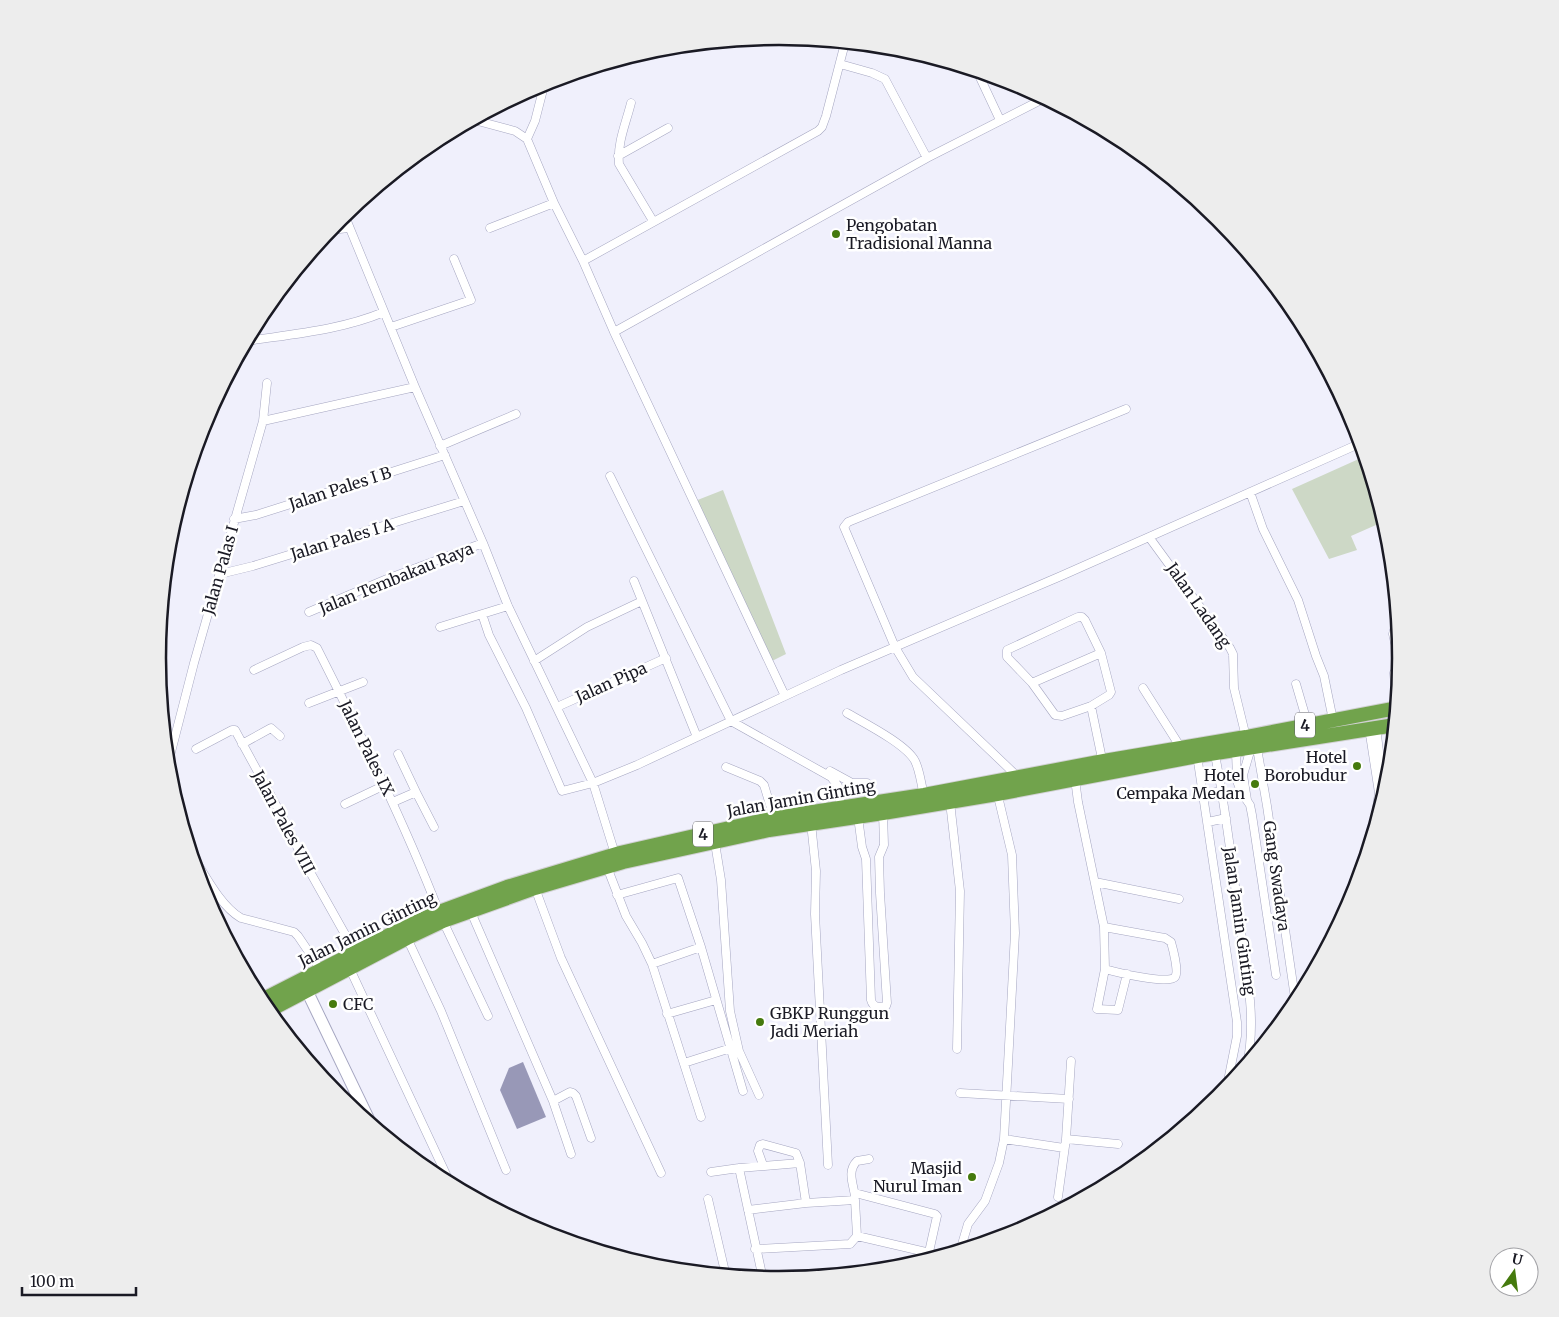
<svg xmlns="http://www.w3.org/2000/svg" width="1559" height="1317" viewBox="0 0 1559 1317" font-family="Merriweather,serif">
<rect width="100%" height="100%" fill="#f0f0fc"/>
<!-- green -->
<path fill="#cdd8c6" d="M1361 458 1376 491 1385 521 1351 536 1357 550 1329 559 1292 489Z
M723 490 786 654 772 661 695 501Z"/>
<!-- water -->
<path fill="#9898b7" d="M523 1062 546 1117 517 1129 500 1090 509 1068Z"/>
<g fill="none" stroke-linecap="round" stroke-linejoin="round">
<defs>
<path id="street" d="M840 64 872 73 885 79 927 158
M977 71 1000 120
M631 103C626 123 617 143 619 164L653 221
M474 120 515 131 527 139 554 203 583 261 614 332 785 696 841 670 1061 576 1361 443
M527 139 535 121 545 82
M618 156 668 128
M344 214 415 387 483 543 508 606 593 783 615 854
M490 228 554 203
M330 230 349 228
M583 261 818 131 822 127 826 116 845 43
M391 327 471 300 454 259
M614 332 927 158 1045 98
M247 341C293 334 341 330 384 312
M263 421 415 387
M440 446 516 414
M610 476 731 721 831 777 838 786 841 808
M1250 492 1263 529 1298 600 1316 656 1324 676 1333 720
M234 519 256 515 445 455
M1149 537 1230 648 1233 654 1234 688 1246 737
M220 574 253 566 464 501
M634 581 697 737
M309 612 387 579 483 543
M482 614 489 635 526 708 562 791 593 783 637 765 785 696
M440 627 508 606
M534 661 587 627 642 601
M254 670 303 647 311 645 317 648C361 735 404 822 439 912
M1032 683 1101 653
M1296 684 1308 725
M1143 688 1181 748
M309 703 363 682
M1091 706 1109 695 1111 692 1101 653 1085 620 1082 617H1078L1007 650V657L1032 683 1055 715 1062 716 1091 706 1101 754 1104 761
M557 707 666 658
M1397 708 1394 673 1399 665V660L1393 634 1394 630 1399 628
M847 713C864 723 906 744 915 761 920 771 921 784 924 795
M1376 727 1384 792 1380 803
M1369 728 1379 793 1376 814 1377 822
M242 744 271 728 280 736
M1257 748 1267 806 1296 1005
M196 749 232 730H235L282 816 305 863 355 952
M1214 750C1226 807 1232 866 1240 924 1246 971 1257 1018 1247 1065
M1236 751 1237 781 1241 792 1250 805 1252 815 1276 975
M398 754 416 792
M1197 755 1237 1022V1036L1226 1091
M167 756H170L168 769
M170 756 194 663 263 421 267 383
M726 767 760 781 764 785 774 818
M830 771 852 783H867L871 803
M1018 777 913 677 895 647 844 527 848 522 1126 409
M1075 779 1078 802 1104 927
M1203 795 1221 791
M1247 800 1243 775 1251 748
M393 802 416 792 434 827
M950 802 960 891 957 1049
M345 804 385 785
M858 817 862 847 866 859 871 1000C873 1008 879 1007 886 1006L887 1003 880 893 879 857 884 845 883 813
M1208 822 1226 818
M811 823 816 871 815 914 828 1165
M715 843 721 880 730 1011 739 1051 759 1095
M191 853C204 873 220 906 241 918L294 932 298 936 321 970
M607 867 626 916 642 943 652 964 701 1117
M1095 882 1179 899
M535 888 561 958 661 1173
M617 895 678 878 701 947 743 1091
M471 912 553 1101 571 1154
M443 921 488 1016
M407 938 441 1011 506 1170
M652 964 701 947
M350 969 451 1185
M1105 969C1115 972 1169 985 1175 977 1179 972 1173 949 1171 942L1165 938 1159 937 1104 927 1105 969 1097 1009 1118 1010 1127 974
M667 1014 716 1000
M684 1063 731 1048
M960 1093 1069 1099
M553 1101 570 1092 573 1093 576 1096 591 1138
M1004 1139 1064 1148
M1066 1139 1118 1144
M763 1165 758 1151 760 1145 763 1144 796 1153 800 1163 806 1203
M711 1172 739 1168
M855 1193 935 1214 937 1216 929 1252
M855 1196C853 1183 847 1171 857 1161L869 1159
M1058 1197 1066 1139 1071 1061
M708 1199 726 1276
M748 1210 806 1203 855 1200 857 1236
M755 1249 850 1244 857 1236 943 1256
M960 1251 968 1224 985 1201 999 1163 1004 1139 1015 933 1012 855 997 792
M900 1266 905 1267
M763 1279 739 1168 800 1163"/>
<path id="secondary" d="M302 985 307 991 371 1124"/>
<path id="highway" d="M260 1001 405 927 439 912 507 887 620 853 774 818 924 795 1104 761 1246 737 1397 708
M268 1011 407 938 443 921 535 888 623 862 769 830 883 813 997 794 1197 756 1395 725"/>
</defs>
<!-- street casing -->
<use href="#street" stroke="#a5a6c1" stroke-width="9"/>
<!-- secondary casing -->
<use href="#secondary" stroke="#a5a6c1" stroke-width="13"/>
<!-- highway casing -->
<use href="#highway" stroke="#d1d1d3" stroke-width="16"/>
<!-- street -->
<use href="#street" stroke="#fff" stroke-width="8"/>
<!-- secondary -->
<use href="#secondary" stroke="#fff" stroke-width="11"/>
<!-- highway -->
<use href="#highway" stroke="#71a34c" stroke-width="14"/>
</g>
<!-- markers -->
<g fill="#457a0d" stroke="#fff" stroke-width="2">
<circle cx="836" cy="234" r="5"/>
<circle cx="1357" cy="766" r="5"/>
<circle cx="1255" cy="784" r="5"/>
<circle cx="333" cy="1004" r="5"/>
<circle cx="760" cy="1022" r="5"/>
<circle cx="972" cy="1177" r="5"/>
</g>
<g text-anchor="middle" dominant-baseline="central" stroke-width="5" stroke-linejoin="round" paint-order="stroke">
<!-- shield labels -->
<g fill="#fff" stroke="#5f5f66" stroke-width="1">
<rect x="1295" y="712.5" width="20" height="25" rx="4"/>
<rect x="693" y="821.5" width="20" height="25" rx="4"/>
</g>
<g font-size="15" font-weight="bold" fill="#1a1a24">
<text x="1305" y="725">4</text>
<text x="703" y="834">4</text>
</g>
<!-- poi labels -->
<g font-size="16" fill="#1a1a24" stroke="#fff" text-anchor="start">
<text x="846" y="225">Pengobatan<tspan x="846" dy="18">Tradisional Manna</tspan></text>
<text x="1347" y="757" text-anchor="end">Hotel<tspan x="1347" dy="18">Borobudur</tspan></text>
<text x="1245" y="775" text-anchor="end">Hotel<tspan x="1245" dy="18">Cempaka Medan</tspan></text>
<text x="343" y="1004">CFC</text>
<text x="770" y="1013">GBKP Runggun<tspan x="770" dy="18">Jadi Meriah</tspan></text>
<text x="962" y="1168" text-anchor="end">Masjid<tspan x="962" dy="18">Nurul Iman</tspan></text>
</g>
<!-- street labels -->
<g font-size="16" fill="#1a1a24" stroke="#fff">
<text transform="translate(340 488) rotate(-18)">Jalan Pales I B</text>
<text transform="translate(342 539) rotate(-17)">Jalan Pales I A</text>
<text transform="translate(220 570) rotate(-74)">Jalan Palas I</text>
<text transform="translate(396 578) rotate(-22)">Jalan Tembakau Raya</text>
<text transform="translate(1199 605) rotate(55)">Jalan Ladang</text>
<text transform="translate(611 682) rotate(-24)">Jalan Pipa</text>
<text transform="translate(367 748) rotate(64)">Jalan Pales IX</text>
<text transform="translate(801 798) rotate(-10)">Jalan Jamin Ginting</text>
<text transform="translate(284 822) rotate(62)">Jalan Pales VIII</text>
<text transform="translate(1277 876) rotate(82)">Gang Swadaya</text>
<text transform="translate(1240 921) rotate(82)">Jalan Jamin Ginting</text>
<text transform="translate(367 929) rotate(-26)">Jalan Jamin Ginting</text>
</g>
</g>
<!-- crop -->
<path d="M0 0H1559V1317H0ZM166 658a613 613 0 1 1 1226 0a613 613 0 1 1-1226 0Z" fill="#ededed" fill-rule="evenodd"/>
<path fill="none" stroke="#1a1a24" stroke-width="2.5" d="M166 658a613 613 0 1 1 1226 0a613 613 0 1 1-1226 0Z"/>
<!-- north arrow -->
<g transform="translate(1514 1272) rotate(14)"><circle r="24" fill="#ffffff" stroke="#a3a3a7"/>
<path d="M0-4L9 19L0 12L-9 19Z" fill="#457a0d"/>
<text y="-8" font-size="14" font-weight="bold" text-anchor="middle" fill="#1a1a24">U</text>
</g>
<!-- scale -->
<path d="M22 1287v8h114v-8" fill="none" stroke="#1a1a24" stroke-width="2.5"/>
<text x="30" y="1287" font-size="15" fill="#1a1a24" stroke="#ffffff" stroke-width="4" paint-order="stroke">100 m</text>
</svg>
